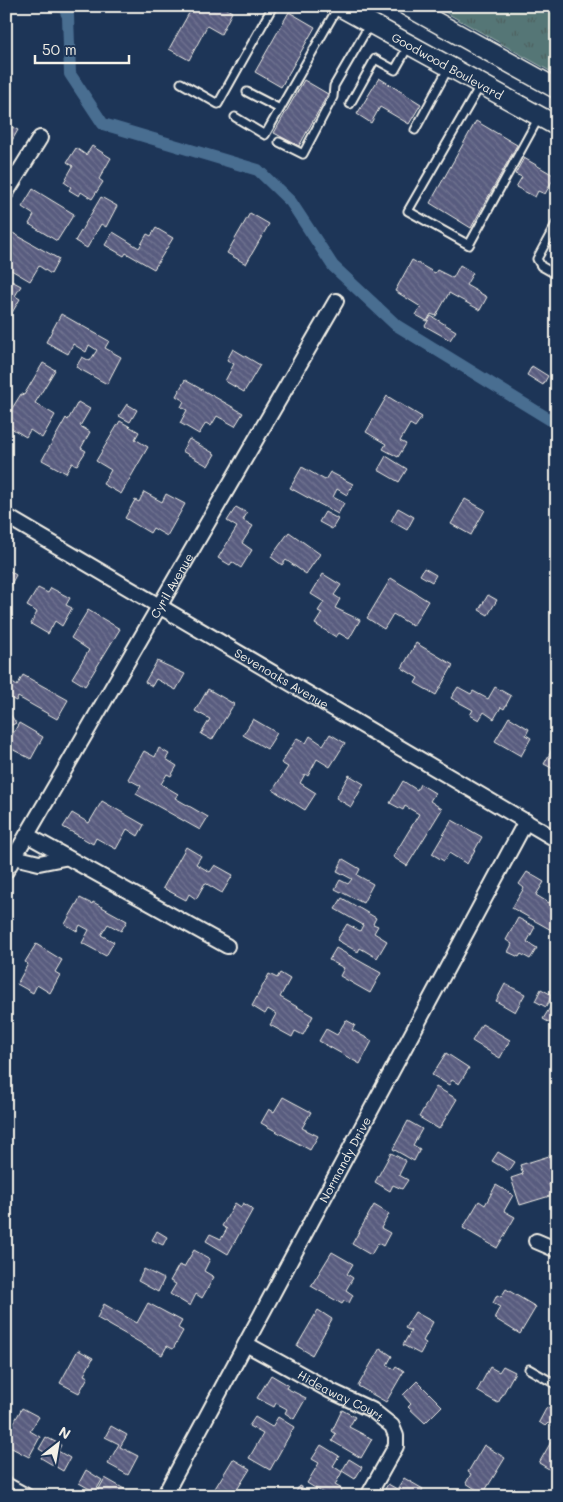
<svg xmlns="http://www.w3.org/2000/svg" width="563" height="1502" viewBox="0 0 563 1502" font-family="Mali,sans-serif">
<defs>
<pattern id="park-tufts" width="24" height="20" patternUnits="userSpaceOnUse" patternTransform="scale(1.25)"><rect width="24" height="20" fill="#547676"/><path d="M3 7l-1-3M5 7V3M7 7l1-3M15 17l-1-3M17 17v-4M19 17l1-3" fill="none" stroke="#4e5f5e"/></pattern>
<pattern id="building-back-hatch" width="6" height="6" patternUnits="userSpaceOnUse" patternTransform="scale(1.25)"><rect width="6" height="6" fill="#595c7f"/><path d="M-1 5l2 2M0 0l6 6M5-1l2 2" fill="none" stroke="#717491"/></pattern>
</defs>
<rect width="100%" height="100%" fill="#1d3557"/>
<filter id="ink" filterUnits="userSpaceOnUse"><feTurbulence type="fractalNoise" baseFrequency=".02" numOctaves="2"/><feDisplacementMap in="SourceGraphic" scale="10" xChannelSelector="R" yChannelSelector="G"/><feConvolveMatrix kernelMatrix="1 2 1 2 8 2 1 2 1" color-interpolation-filters="sRGB"/></filter>
<g filter="url(#ink)">
<!-- park -->
<path fill="url(#park-tufts)" stroke="#a4b4af" d="M434 6H557V75Z"/>
<g fill="none" stroke-linecap="round" stroke-linejoin="round">
<!-- canal -->
<path stroke="#4a6e91" stroke-width="12" d="M63 6 68 16 70 74 103 124 258 170 291 202 333 266 396 325 557 424"/>
</g>
<!-- building -->
<path fill="url(#building-back-hatch)" stroke="#f4f1e8" d="M193 6H222L232 12 221 34 207 26 189 60 169 49Z
M289 12 315 27 281 87 255 72Z
M379 78 421 104 409 124 380 107 371 123 357 114Z
M304 80 328 94 299 146 274 133Z
M476 121 517 145 471 228 430 203Z
M6 124 18 130 6 151Z
M92 146 111 158 99 179 103 182 92 199 81 192 79 196 69 190 71 187 64 182 73 166 67 162 76 148 86 155Z
M524 158 555 176 545 194 538 191 535 197 516 187 522 177 515 174Z
M33 189 74 214 57 241 29 224 34 215 22 207Z
M101 197 117 206 106 227 101 224 87 248 75 241Z
M250 213 269 224 246 264 227 253Z
M156 228 173 238 154 269 126 253 124 256 105 245 113 232 139 248 147 234 151 236Z
M11 232 59 259 51 274 39 266 30 281 6 267V241Z
M412 260 435 273 437 270 453 278 460 265 473 273 466 285 487 297 480 310 449 293 436 316 431 314 427 321 416 315 421 307 395 291Z
M6 278 21 286 15 296 20 299 6 323Z
M61 314 109 341 105 348 121 357 107 384 76 367 82 357 90 361 97 350 89 345 86 352 73 344 68 354 46 342Z
M431 316 456 331 450 340 425 326Z
M233 349 260 365 244 392 225 381 234 364 227 360Z
M43 363 55 370 35 403 55 415 42 438 30 430 26 437 6 425V418L21 394 24 395Z
M532 366 548 376 543 385 527 375Z
M185 380 243 413 235 426 217 416 211 426 206 423 199 434 180 423 187 410 181 407 184 401 176 396Z
M387 396 422 417 415 427 410 424 400 441 406 444 398 457 383 449 386 444 366 432Z
M78 402 90 409 80 426 90 432 81 448 86 451 77 465 72 463 66 473 42 460 66 418 68 420Z
M127 404 137 410 130 422 119 416Z
M120 421 139 432 135 439 148 447 121 494 103 484 111 470 96 461Z
M189 439 215 454 208 466 182 451Z
M386 456 407 469 399 482 378 470Z
M302 467 325 480 330 472 353 484 347 495 337 489 333 497 344 503 338 514 290 488Z
M144 492 162 502 166 494 185 504 167 536 153 528 150 533 125 518 135 500 139 502Z
M465 499 485 510 471 535 451 524Z
M236 507 247 513 243 520 253 526 242 543 252 550 241 568 232 562 230 565 218 558 237 527 227 521Z
M398 508 414 517 407 530 391 521Z
M325 512 338 519 332 529 319 522Z
M289 532 320 554 306 574 286 560 282 565 271 557Z
M6 566 9 567 8 570 16 575 10 586 6 585Z
M424 568 436 575 432 582 420 575Z
M323 574 341 585 334 595 340 599 335 608 360 620 349 639 339 633 336 637 315 624 322 613 318 611 324 602 311 594Z
M391 578 428 601 413 626 393 614 384 629 367 618Z
M38 588 48 593 51 588 70 598 66 605 72 608 62 626 55 621 48 634 31 624 37 612 27 606Z
M488 595 497 600 488 615 479 610Z
M88 610 120 629 85 686 72 678 89 650 71 638Z
M416 643 453 665 436 695 415 683 418 678 402 668Z
M157 661 185 674 176 690 156 679 152 686 145 682Z
M23 675 68 700 57 719 18 697 16 701 6 696V690L11 682 17 686Z
M458 687 471 694 473 691 488 699 495 687 511 696 504 709 501 707 494 719 484 712 479 720 470 715 473 710 451 698Z
M208 689 234 704 212 740 201 734 210 719 195 711Z
M8 711 16 723 6 728V712Z
M509 717 529 729 526 735 531 738 521 756 495 741Z
M253 719 277 733 267 749 243 735Z
M19 723 43 737 31 759 6 746Z
M330 734 345 743 330 767 317 759 308 776 305 774 300 783 316 793 305 810 273 790 288 767 281 763 297 738 306 743 310 736 323 745Z
M554 746 557 747V771L544 764Z
M159 748 169 754 166 759 177 766 171 776 167 774 161 784 178 794 175 798 208 817 200 830 136 794 141 786 128 779 144 751 155 757Z
M349 775 364 784 351 807 336 798Z
M403 781 417 790 420 784 435 793 430 801 442 809 407 866 393 857 419 814 405 806 403 810 390 803Z
M102 801 144 825 138 836 127 829 116 849 96 838 93 844 63 827 72 813 89 823Z
M452 820 482 837 467 864 449 853 444 861 432 854Z
M186 847 201 856 196 864 210 872 215 865 233 875 222 893 205 883 196 899 189 894 186 900 163 888Z
M343 859 360 869 357 875 373 884 363 903 335 889 340 880 348 884 352 879 337 871Z
M527 872 544 882 536 895 549 903 557 890V915L554 920 557 924 553 931 512 908 524 888 519 884Z
M80 898 92 904 93 902 127 921 121 931 108 924 101 935 114 942 106 956 82 943 89 930 80 925 77 931 65 924Z
M342 898 376 918 373 924 378 926 374 933 387 941 377 958 360 948 358 952 337 940 347 924 360 931 363 925 335 909Z
M518 918 535 927 527 942 537 948 530 959 521 954 519 957 508 952 512 944 506 940Z
M36 944 62 960 55 972 60 975 50 993 37 985 33 993 17 984 28 964 25 962Z
M336 948 381 973 370 993 340 976 344 968 329 960Z
M280 973 290 979 280 997 313 1016 303 1035 295 1031 292 1037 270 1025 276 1014 268 1009 265 1014 252 1006 269 974 277 978Z
M505 984 525 994 515 1012 496 1001Z
M541 989 552 995 546 1007 535 1001Z
M554 1001 557 1003V1021L554 1025 543 1019Z
M346 1020 355 1025 352 1030 372 1041 360 1064 319 1041 326 1029 337 1035Z
M482 1024 510 1040 500 1058 472 1041Z
M446 1053 469 1068 459 1084 452 1080 449 1085 432 1075Z
M436 1087 457 1099 439 1129 419 1117Z
M283 1097 311 1112 302 1128 318 1136 310 1150 261 1123 269 1109 274 1112Z
M408 1121 422 1129 413 1145 420 1149 414 1161 393 1149Z
M498 1152 515 1162 509 1171 492 1161Z
M391 1153 406 1161 399 1175 408 1180 402 1189 393 1185 390 1191 375 1182Z
M549 1156 557 1180V1182L549 1184 553 1195 520 1205 511 1178 523 1174 520 1165Z
M496 1185 513 1195 504 1211 515 1217 497 1248 463 1228 479 1201 485 1205Z
M235 1203 241 1207 243 1203 253 1209 228 1254 206 1241 210 1234 221 1239 227 1229 222 1226Z
M374 1205 389 1214 381 1228 390 1233 383 1246 378 1243 371 1255 352 1244Z
M157 1231 167 1237 163 1245 152 1240Z
M194 1250 210 1259 204 1271 214 1277 202 1298 196 1294 190 1306 170 1294 176 1284 170 1281 179 1265 184 1267Z
M332 1252 353 1264 347 1274 353 1278 346 1290 353 1295 349 1303 344 1301 342 1304 311 1286Z
M144 1269 164 1279 158 1292 138 1281Z
M506 1289 536 1307 520 1334 494 1318 500 1307 493 1303 497 1295 501 1297Z
M148 1303 182 1321 178 1328 183 1331 173 1349 167 1346 162 1355 97 1318 104 1304 137 1323Z
M318 1310 332 1319 312 1355 297 1346Z
M415 1312 433 1322 423 1341 426 1343 420 1354 403 1345 411 1331 405 1328Z
M380 1348 392 1356 387 1365 394 1369 396 1366 404 1371 386 1402 358 1386Z
M78 1350 93 1358 84 1375 88 1377 79 1393 60 1383Z
M503 1366 515 1372 498 1403 477 1391 490 1367 499 1372Z
M271 1375 288 1385 286 1388 306 1398 294 1419 285 1413 287 1409 276 1403 274 1407 257 1398Z
M417 1381 442 1406 425 1423 408 1407 411 1404 403 1395Z
M547 1407 557 1413V1428L548 1423 545 1426 539 1422Z
M22 1408 39 1417 30 1431 40 1437 29 1457 6 1445V1429L9 1431Z
M342 1410 355 1417 349 1427 372 1439 361 1458 332 1441 336 1434 332 1431Z
M255 1417 272 1427 278 1417 294 1427 270 1470 249 1458 263 1434 249 1426Z
M111 1426 127 1435 120 1447 138 1456 128 1475 108 1464 119 1444 105 1437Z
M46 1437 61 1445 58 1451 70 1458 63 1471 41 1458 44 1452 39 1449Z
M551 1442 557 1446V1474L539 1463Z
M321 1445 339 1456 333 1466 342 1472 335 1485 342 1489 338 1496H328L307 1483 319 1463 312 1459Z
M484 1445 505 1458 483 1494 466 1483 471 1474 468 1472Z
M233 1459 250 1469 233 1496H222L214 1490Z
M349 1459 362 1467 355 1479 342 1471Z
M86 1470 102 1480 95 1492 79 1483Z
M105 1478 126 1490 123 1496H95Z
M404 1478 423 1489 419 1496H381L388 1484 397 1489Z
M299 1486 315 1495V1496H294Z"/>
<g fill="none" stroke-linecap="round" stroke-linejoin="round">
<defs>
<path id="lane" d="M181 83 218 104 273 6
M481 84 408 211 469 245 539 117
M247 92 280 109
M350 104 375 59 395 70 409 45
M235 117 265 135 338 7
M415 130 449 67
M279 142 303 154 333 97 334 86 370 24
M557 222 537 259 541 266 557 275
M529 1369 557 1385"/>
<g id="street">
<path d="M6 193 40 138"/>
<path id="s1" d="M6 516 557 840"/>
<path d="M27 835 227 946"/>
<path d="M14 857 39 863 64 858"/>
<path id="s2" d="M6 871 336 301"/>
<path d="M536 1241 557 1250"/>
<path id="s3" d="M246 1344 331 1391 372 1410 392 1426 396 1436V1446L368 1496"/>
<path d="M6 1485 26 1496"/>
<path id="s4" d="M164 1496 526 821"/>
</g>
<g id="secondary">
<path id="s5" d="M339 6 557 126"/>
<path d="M407 6 557 89"/>
</g>
</defs>
<!-- lane casing -->
<use href="#lane" stroke="#f4f1e8" stroke-width="11"/>
<!-- street casing -->
<use href="#street" stroke="#f4f1e8" stroke-width="18"/>
<!-- secondary casing -->
<use href="#secondary" stroke="#f4f1e8" stroke-width="22"/>
<!-- lane -->
<use href="#lane" stroke="#1d3557" stroke-width="7"/>
<!-- street -->
<use href="#street" stroke="#1d3557" stroke-width="14"/>
<!-- secondary -->
<use href="#secondary" stroke="#1d3557" stroke-width="19"/>
</g>
</g>
<g text-anchor="middle" dominant-baseline="central" stroke-width="4" stroke-linejoin="round" paint-order="stroke">
<!-- street labels -->
<g font-size="12" fill="#f4f1e8" stroke="#1d3557">
<text stroke="none"><textPath href="#s5" startOffset="124">Goodwood Boulevard</textPath></text>
<text stroke="none"><textPath href="#s2" startOffset="330">Cyril Avenue</textPath></text>
<text stroke="none"><textPath href="#s1" startOffset="320">Sevenoaks Avenue</textPath></text>
<text stroke="none"><textPath href="#s4" startOffset="382">Normandy Drive</textPath></text>
<text stroke="none"><textPath href="#s3" startOffset="108">Hideaway Court</textPath></text>
</g>
</g>
<!-- margin -->
<rect width="563" height="1502" fill="none" stroke="#1d3557" stroke-width="25"/>
<rect x="12" y="12" width="538" height="1477" fill="none" stroke="#f4f1e8" stroke-width="2" filter="url(#ink)"/>
<!-- north arrow -->
<g transform="translate(58 1444) rotate(31)" stroke="#1d3557" stroke-width="4" paint-order="stroke">
<path d="M0-4L9 19L0 12L-9 19Z" fill="#f4f1e8"/>
<text y="-8" font-size="14" font-weight="bold" text-anchor="middle" fill="#f4f1e8">N</text>
</g>
<!-- scale -->
<path d="M35 55v8h94v-8" fill="none" stroke="#f4f1e8" stroke-width="2.5"/>
<text x="42" y="55" font-size="15" fill="#f4f1e8" stroke="#1d3557" stroke-width="4" paint-order="stroke">50 m</text>
</svg>
